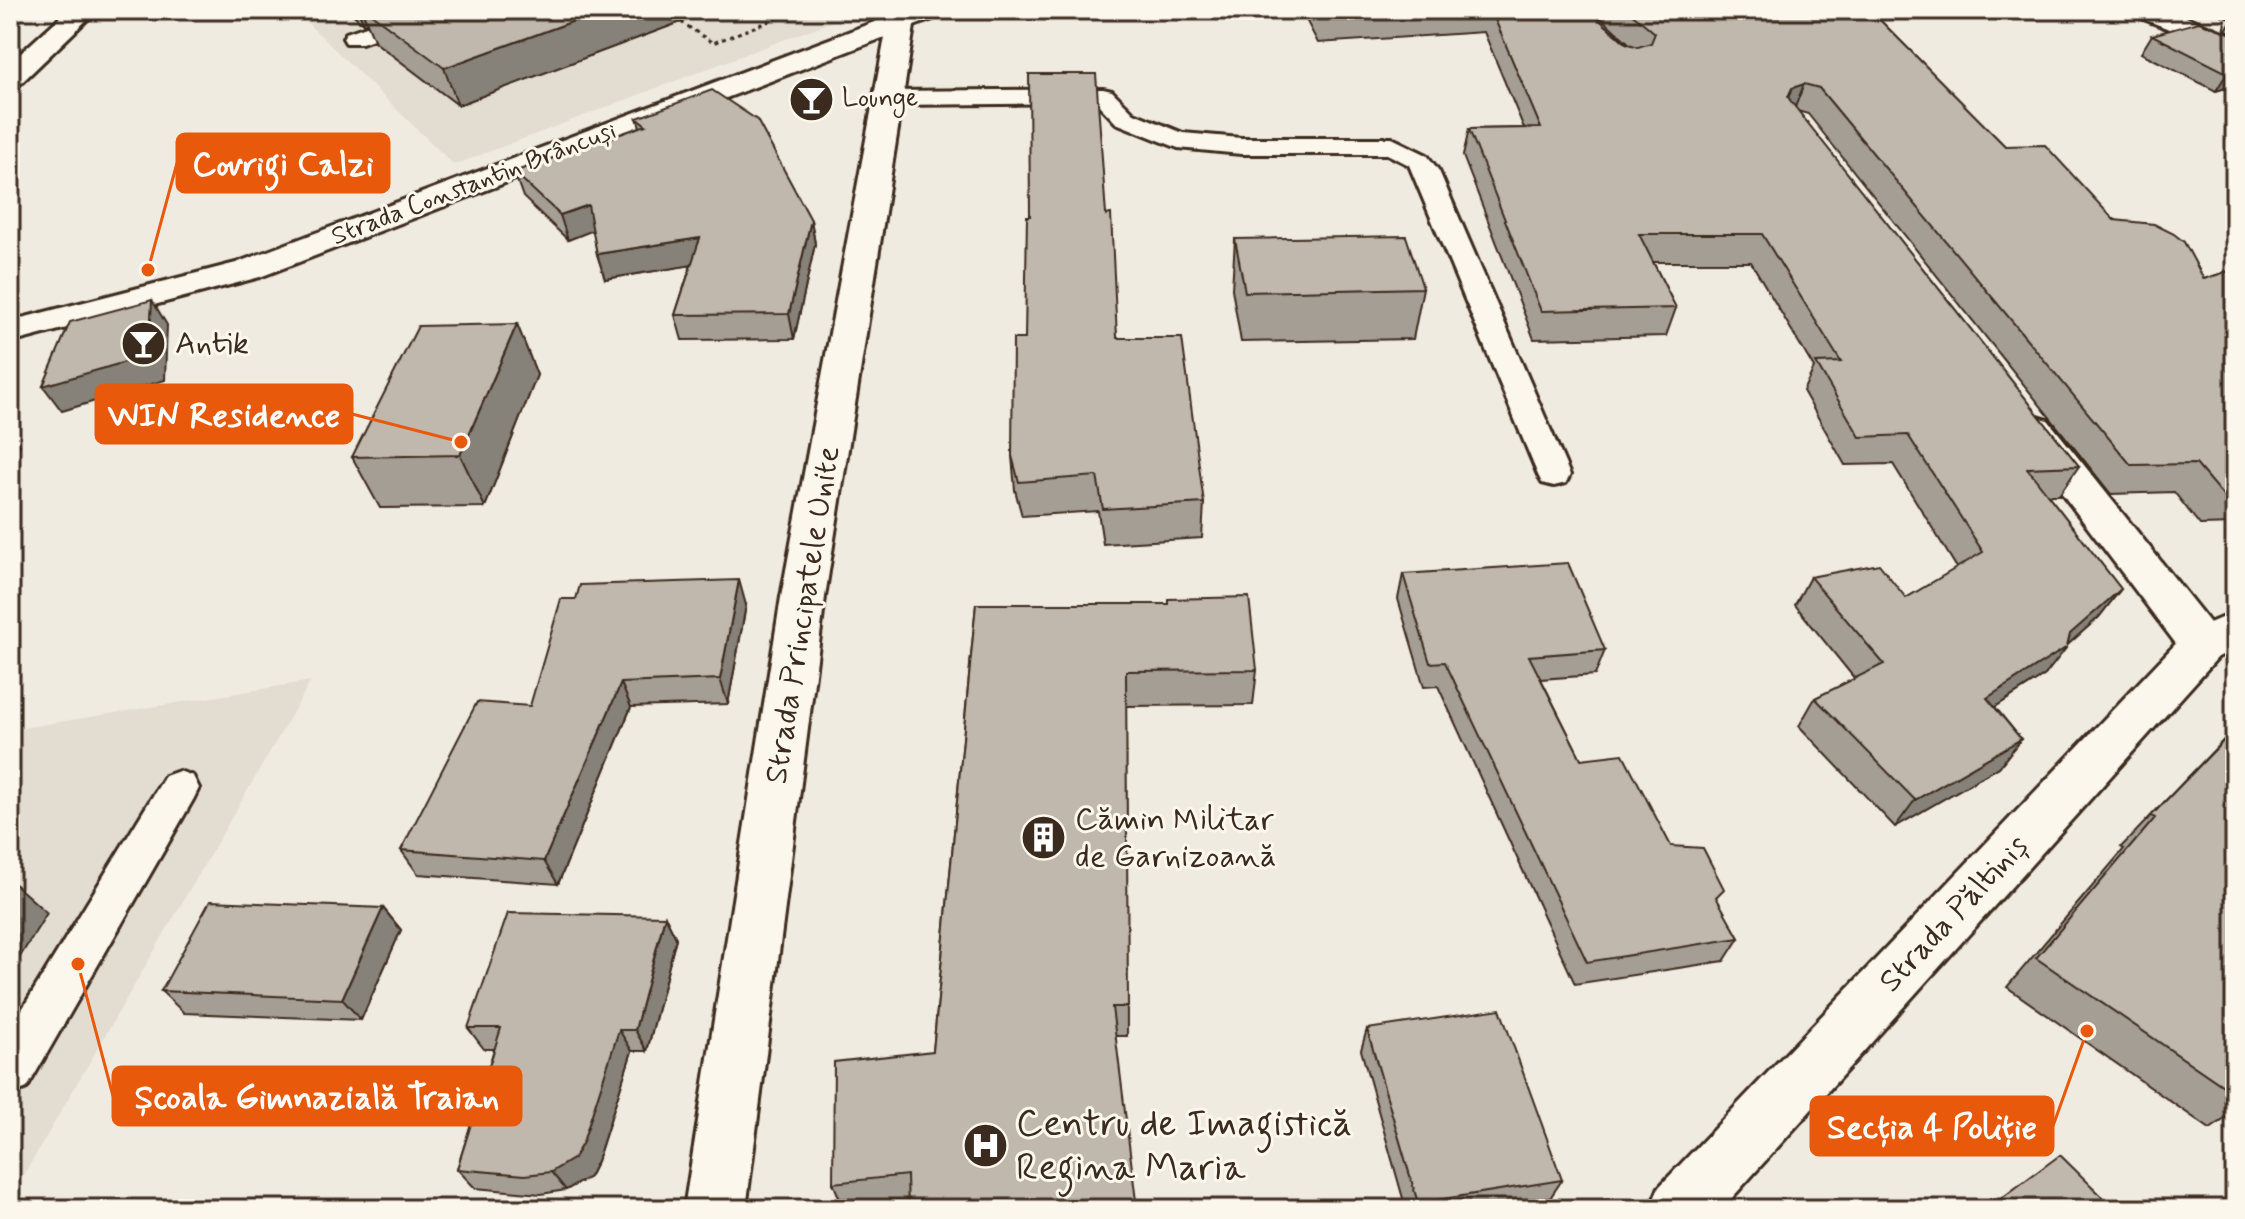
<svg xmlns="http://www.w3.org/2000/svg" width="2245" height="1219" viewBox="0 0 2245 1219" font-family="Mynerve,sans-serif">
<rect width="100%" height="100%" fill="#f0ebe0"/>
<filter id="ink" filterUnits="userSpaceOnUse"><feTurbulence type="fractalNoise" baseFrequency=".0125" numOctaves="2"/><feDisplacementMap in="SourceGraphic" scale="16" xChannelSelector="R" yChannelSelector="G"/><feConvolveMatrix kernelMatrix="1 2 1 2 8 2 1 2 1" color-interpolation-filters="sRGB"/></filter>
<g filter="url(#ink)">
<!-- built -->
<path fill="#e2dcd1" d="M294 10H862L454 165Z
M311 681 10 1199V730Z"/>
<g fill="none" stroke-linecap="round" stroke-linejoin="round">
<defs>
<path id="lane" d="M413 10H445L442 15 362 43H346L343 38 346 33Z
M1103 89 1112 91 1134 113 1183 133 1241 138H1392L1427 155 1439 171 1570 475 1566 483 1554 486 1542 483 1538 475 1409 165 1387 154H1241L1178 148 1116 123 1097 103 889 105 880 103 877 98 880 93 889 91Z
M179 771 193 776 199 788 193 800 27 1088 10 1095V1029L165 776Z"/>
<path id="street" d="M68 10H97L20 84 10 87V63Z
M2133 10H2169L2235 37V55L2136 16Z
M2034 416 2048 420 2218 633 2225 645 2218 657 2202 662 2186 657 2020 438 2015 429 2020 420Z"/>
<path id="secondary" d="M906 10H944L941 16 914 26 825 597 746 1209H684L781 597 885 37 260 277 10 343V321L236 263Z
M2235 612V649L2218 657 1722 1209H1650L1659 1187 2186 633Z"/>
</defs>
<!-- lane casing -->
<use href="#lane" stroke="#3b2a1e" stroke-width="6"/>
<!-- street casing -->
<use href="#street" stroke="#3b2a1e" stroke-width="6"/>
<!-- secondary casing -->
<use href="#secondary" stroke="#3b2a1e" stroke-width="6"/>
<!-- path -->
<path stroke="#3b2a1e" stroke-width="3" stroke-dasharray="4 4" stroke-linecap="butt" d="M681 22 713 43 798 10"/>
<!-- lane -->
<use href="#lane" fill="#fbf7ec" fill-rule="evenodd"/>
<!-- street -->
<use href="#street" fill="#fbf7ec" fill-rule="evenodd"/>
<!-- secondary -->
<use href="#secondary" fill="#fbf7ec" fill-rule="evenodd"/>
</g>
<!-- wall -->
<path fill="#a59e95" stroke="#3b2a1e" stroke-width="2" d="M348 10H713L458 105 375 42 367 23 364 24Z
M1301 10H1588L1626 43 1631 45 1592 10H1870L2005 146 2204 279 2235 269V524L2200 525 2174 492 2111 494 1808 114 1798 111 2079 466 2059 495H2048L2121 589 2099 617 2067 645 2045 675 1995 707 2021 739 1999 767 1895 827 1799 726 1815 698 1855 679 1795 605 1810 577 1906 598 1957 568 1893 464 1845 465 1803 391 1814 368 1751 262H1653L1676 308 1666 336 1534 339 1463 156 1469 129 1524 128 1484 32 1318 43Z
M2209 10H2235V34L2226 30 2232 19Z
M2152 35H2235V85L2216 91 2141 53Z
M637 118 811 220 815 244 794 339 682 340 675 315 691 265 605 279 597 254 593 230 568 240 523 197 514 172 640 127Z
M1106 215 1117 338 1204 503 1202 538 1103 544 1098 511 1022 516 1015 490 1012 456 1025 339Z
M1235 239 1423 288 1413 339 1241 342 1232 289Z
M517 324 537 375 485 507 380 508 352 457Z
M1403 574 1605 650 1595 675 1541 679 1581 759 1671 846 1717 900 1739 938 1724 961 1575 984 1438 686 1424 687 1398 599Z
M976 604 1257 670 1253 705 1126 706 1127 1036H1115L907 1202 844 1209 833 1183 933 1051Z
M746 605 728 704 631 707 558 884 418 874 401 850 530 706Z
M2235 728V1112L2210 1129 2007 987 2124 849 2121 847Z
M383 908 401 930 361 1020 184 1013 161 991Z
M665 916 676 938 647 1051H632L597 1161 589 1177 566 1190 541 1194 475 1188 457 1169 494 1049H484L468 1028Z
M1367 1029 1562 1180 1550 1198 1485 1209H1406L1361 1050Z"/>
<!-- shaded-wall -->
<path fill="#868179" stroke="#3b2a1e" stroke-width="2" d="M358 10H362L367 23 364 24Z
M604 10H713L458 105 444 68Z
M1098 10H1120L1098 19Z
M2235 71V85L2216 91 2227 73Z
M1804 84 1794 110 1782 114 1792 88Z
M588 205 596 229 568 240 560 215Z
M811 220 815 244 794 339 789 314Z
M700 238 706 263 605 279 597 254Z
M152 300 167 325 165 380 62 411 43 386Z
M517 324 537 375 485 507 460 455Z
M10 432 20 445 10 469Z
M739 580 746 605 728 704 720 679Z
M2121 589 2099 617 2062 650 2067 647 2045 675 1967 725 1987 698Z
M621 683 631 707 558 884 544 861Z
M2021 739 1999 767 1895 827 1915 800Z
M10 880 47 913 10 973Z
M383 908 401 930 361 1020 342 999Z
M665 916 676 938 647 1051 635 1030Z
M619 1030 632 1051 597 1161 589 1177 566 1190 551 1172Z"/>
<!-- building -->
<path fill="#c0b8ad" stroke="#3b2a1e" stroke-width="2" d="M366 10H604L444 68Z
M1316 10H1432L1320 17Z
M1491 10H1588L1626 43 1638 47 1651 43 1655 33 1628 10H1870L2005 146 2045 145 2114 220 2154 224 2174 234 2184 242 2204 279 2235 269V496H2223L2196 464 2131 465 1819 88 1804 84 1792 88 1788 97 1792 103 2079 466 2027 468 2121 589 2070 634 2067 647 1987 698 2021 739 1915 800 1815 698 1884 664 1810 577 1879 564 1906 598 1983 552 1908 435 1860 437 1816 363 1841 362 1762 234H1639L1676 308 1541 311 1469 129 1541 128Z
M2199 22 2235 35V71L2227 73 2152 35Z
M1029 74H1096L1106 215 1111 214 1117 338H1182L1204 503 1103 509 1097 476 1019 482 1012 456 1013 339H1025L1027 216H1030Z
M712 90 757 120 811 220 789 314 675 315 700 238 597 254 588 205 560 215 514 172 646 125 637 118Z
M1406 236 1423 288 1245 292 1235 239Z
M152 300 149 355 43 386 70 322Z
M517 324 460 455 352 457 418 326Z
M1568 563 1605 650 1529 656 1581 759 1623 754 1671 846 1703 848 1724 889 1716 897 1739 938 1587 962 1445 662 1430 663 1403 574Z
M739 580 720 679 621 683 544 861 401 850 477 702 530 706 561 599H576L580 585Z
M1249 597 1257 670 1126 671 1128 1007H1112L1137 1209H908L907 1175 833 1183 834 1062 933 1051 976 604H1168V599Z
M2235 729V1094L2036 958 2155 818 2151 816Z
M210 901 383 908 342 999 161 991Z
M508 913 665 916 635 1030H619L583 1142 574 1158 551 1172 525 1175 457 1169 501 1028H468Z
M1500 1009 1562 1180 1418 1203 1367 1029Z
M2060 1155 2115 1209H1987Z"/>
</g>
<!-- icons -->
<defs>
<symbol id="bar-disc" viewBox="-11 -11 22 22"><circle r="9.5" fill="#3b2a1e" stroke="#fbf7ec"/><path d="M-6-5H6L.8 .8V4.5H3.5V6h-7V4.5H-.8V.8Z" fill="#fff"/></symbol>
<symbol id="building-disc" viewBox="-11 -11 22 22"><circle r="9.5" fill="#3b2a1e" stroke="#fbf7ec"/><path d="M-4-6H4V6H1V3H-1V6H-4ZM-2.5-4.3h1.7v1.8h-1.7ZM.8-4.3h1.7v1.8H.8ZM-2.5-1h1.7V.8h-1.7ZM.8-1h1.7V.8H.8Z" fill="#fff"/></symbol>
<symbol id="hospital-disc" viewBox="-11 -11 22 22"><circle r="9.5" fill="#3b2a1e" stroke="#fbf7ec"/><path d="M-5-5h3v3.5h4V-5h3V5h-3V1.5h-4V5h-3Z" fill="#fff"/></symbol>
</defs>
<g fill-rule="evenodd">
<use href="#bar-disc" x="786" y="74" width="51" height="51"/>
<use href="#bar-disc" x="118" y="318" width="51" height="51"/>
<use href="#building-disc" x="1018" y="812" width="51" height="51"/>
<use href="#hospital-disc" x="960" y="1120" width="51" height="51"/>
</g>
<g text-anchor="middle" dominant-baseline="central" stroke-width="6" stroke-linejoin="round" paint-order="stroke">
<!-- far-poi labels -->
<g font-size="26" fill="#3b2a1e" stroke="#fbf7ec" text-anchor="start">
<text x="842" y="99">Lounge</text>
</g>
<!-- far-street labels -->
<g font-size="26" fill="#3b2a1e" stroke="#fbf7ec">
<text transform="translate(474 184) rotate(-21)">Strada Constantin Brâncuși</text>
</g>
<!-- poi labels -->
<g font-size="32" fill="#3b2a1e" stroke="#fbf7ec" text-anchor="start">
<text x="175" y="344">Antik</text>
<text x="1075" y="820">Cămin Militar<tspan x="1075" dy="37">de Garnizoană</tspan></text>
</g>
<!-- street labels -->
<g font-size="32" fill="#3b2a1e" stroke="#fbf7ec">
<text transform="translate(803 615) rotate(-81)">Strada Principatele Unite</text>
<text transform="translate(1954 914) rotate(-47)">Strada Păltiniș</text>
</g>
<!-- near-poi labels -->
<g font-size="38" fill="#3b2a1e" stroke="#fbf7ec" text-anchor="start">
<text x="1016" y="1124">Centru de Imagistică<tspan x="1016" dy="44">Regina Maria</tspan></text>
</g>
</g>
<!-- callouts -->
<path fill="none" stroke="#e8590c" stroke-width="3" d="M148 270L177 163M461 442L352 414M78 964L113 1096M2087 1031L2053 1126"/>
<g fill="#e8590c" stroke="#fbf7ec" stroke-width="3">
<circle cx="148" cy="270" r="8"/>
<circle cx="461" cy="442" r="8"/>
<circle cx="78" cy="964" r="8"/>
<circle cx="2087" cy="1031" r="8"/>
</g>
<g fill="#e8590c" stroke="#e8590c" stroke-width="3">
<rect x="177" y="134" width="212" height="58" rx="8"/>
<rect x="96" y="385" width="256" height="58" rx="8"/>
<rect x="113" y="1067" width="408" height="58" rx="8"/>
<rect x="1811" y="1097" width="242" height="58" rx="8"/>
</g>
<g font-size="34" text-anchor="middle" font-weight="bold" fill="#fff">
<text x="283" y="175">Covrigi Calzi</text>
<text x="224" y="426">WIN Residence</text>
<text x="317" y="1108">Școala Gimnazială Traian</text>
<text x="1932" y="1138">Secția 4 Poliție</text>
</g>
<!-- margin -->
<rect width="2245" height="1219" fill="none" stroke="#fbf7ec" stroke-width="40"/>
<rect x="20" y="20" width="2205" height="1179" fill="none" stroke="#3b2a1e" stroke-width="3" filter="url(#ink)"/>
</svg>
